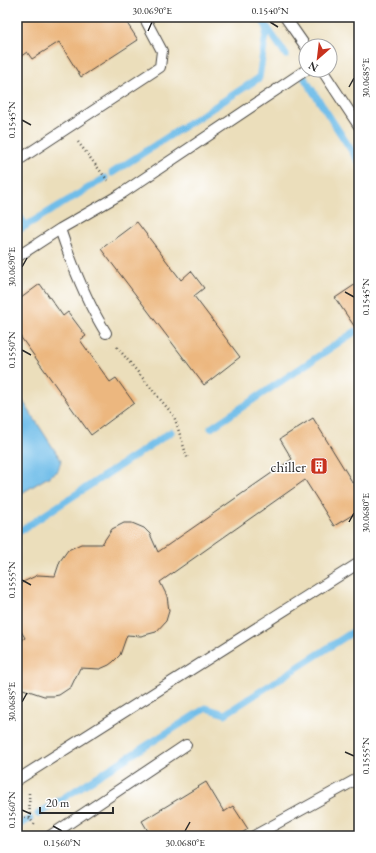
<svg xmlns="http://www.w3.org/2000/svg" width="376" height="853" viewBox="0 0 376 853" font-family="'EB Garamond',serif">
<rect width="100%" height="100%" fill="#fff"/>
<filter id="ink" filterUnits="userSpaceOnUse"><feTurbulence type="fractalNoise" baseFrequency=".025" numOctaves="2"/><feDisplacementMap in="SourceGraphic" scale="8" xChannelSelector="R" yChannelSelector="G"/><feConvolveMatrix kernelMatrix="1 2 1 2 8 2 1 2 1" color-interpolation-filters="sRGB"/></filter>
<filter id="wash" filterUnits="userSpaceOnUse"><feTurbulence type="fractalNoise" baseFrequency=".012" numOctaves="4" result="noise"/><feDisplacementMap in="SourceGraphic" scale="16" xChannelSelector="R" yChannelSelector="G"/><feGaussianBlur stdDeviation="0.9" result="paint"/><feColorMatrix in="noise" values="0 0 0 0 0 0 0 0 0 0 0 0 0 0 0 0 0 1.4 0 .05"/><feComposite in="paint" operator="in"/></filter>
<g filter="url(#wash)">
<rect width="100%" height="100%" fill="#ebdebb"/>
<!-- water -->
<path fill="#6fbde9" stroke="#4d748a" d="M17 392 61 460 58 471 17 496Z"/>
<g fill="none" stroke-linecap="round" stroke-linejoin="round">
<!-- stream -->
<path stroke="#6fbde9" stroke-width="7" d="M260 17 286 55
M301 73 359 162
M112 173 259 78 267 28
M17 213 26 226
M17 231 105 178
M211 428 359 329
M17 533 171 432
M38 814 206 708 225 714 359 628
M17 826 30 819"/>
</g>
<g id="blocks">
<!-- building -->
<path fill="#ecb77f" d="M17 17H123L138 40 81 77 59 42 32 59 27 52 17 59Z
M137 222 181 280 191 271 204 288 194 296 240 357 204 385 101 249Z
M359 282V333L335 298Z
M40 284 63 316 68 312 86 336 80 340 110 382 116 378 134 403 91 435 17 332V301Z
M313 418 359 493V511L334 526 305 480 160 582 167 596 169 611 166 621 156 632 141 636 127 635 120 655 113 662 109 665 100 669 80 668 71 687 59 695 54 696H44L17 687V644L25 638 17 624V588L23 582 38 575 55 576 60 561 68 550 81 544H102L112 529 124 523H132L144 528 150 534 158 552 292 459 280 439Z
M206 782 224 812 233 806 248 829 237 836H151L142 821Z"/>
</g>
</g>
<g filter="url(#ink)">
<use href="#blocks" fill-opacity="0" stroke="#484641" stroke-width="1"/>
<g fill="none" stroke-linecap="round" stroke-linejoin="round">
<defs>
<path id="service" d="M285 17 306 47
M322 70 359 126
M17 161 160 67 162 51 144 17
M17 257 60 229
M106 333C86 301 72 265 60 229L121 194 306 70
M17 780 359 563
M50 836 186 745
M254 836 359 778"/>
</defs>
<!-- service casing -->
<use href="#service" stroke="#484641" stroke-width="12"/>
<!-- path -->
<path stroke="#484641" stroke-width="2.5" stroke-dasharray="1 3" stroke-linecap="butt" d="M78 142 108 181
M117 347 174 416 188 460
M29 793 30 819 36 826
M17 816 30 819"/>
<!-- service -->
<use href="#service" stroke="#fff" stroke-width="10"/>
</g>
</g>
<!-- ticks -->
<path fill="none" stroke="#2b2b2b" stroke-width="1.5" d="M270 22 278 27M148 31 152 22M349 87 354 78M22 120 31 125M22 267 27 258M345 292 354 297M22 350 31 355M349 522 354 513M22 580 31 585M22 702 27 693M345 752 354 756M22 810 31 814M53 826 62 831M185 831 190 822"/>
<!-- icons -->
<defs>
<symbol id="building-square" viewBox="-11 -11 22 22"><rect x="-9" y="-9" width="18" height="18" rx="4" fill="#c8321e" stroke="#fff"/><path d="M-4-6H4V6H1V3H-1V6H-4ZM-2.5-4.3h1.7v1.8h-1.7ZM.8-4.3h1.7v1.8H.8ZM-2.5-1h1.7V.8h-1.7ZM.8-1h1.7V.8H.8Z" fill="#fff"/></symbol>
</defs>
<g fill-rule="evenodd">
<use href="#building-square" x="309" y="456" width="20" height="20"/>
</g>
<g text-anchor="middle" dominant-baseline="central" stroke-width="3" stroke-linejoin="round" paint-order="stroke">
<!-- poi labels -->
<g font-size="15" fill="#2b2b2b" stroke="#fff" text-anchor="end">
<text x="306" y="466">chiller</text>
</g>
</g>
<!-- margin -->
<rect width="376" height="853" fill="none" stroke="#fff" stroke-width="44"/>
<!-- north arrow -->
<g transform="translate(318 58) rotate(208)"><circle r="19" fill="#ffffff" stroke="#aaaaaa"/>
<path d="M0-3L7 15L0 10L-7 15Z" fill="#c8321e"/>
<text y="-6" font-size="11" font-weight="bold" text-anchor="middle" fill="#2b2b2b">N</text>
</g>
<!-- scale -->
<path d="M40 807v6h73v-6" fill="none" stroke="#2b2b2b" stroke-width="2"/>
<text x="46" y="807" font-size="12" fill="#2b2b2b" stroke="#ffffff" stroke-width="3" paint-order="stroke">20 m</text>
<rect x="22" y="22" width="332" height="809" fill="none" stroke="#2b2b2b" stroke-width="1.5"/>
<g font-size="10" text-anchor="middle" fill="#2b2b2b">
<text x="152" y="14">30.0690°E</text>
<text x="270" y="14">0.1540°N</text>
<text transform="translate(365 78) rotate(-90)" y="4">30.0685°E</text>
<text transform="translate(11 120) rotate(-90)" y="4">0.1545°N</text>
<text transform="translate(11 267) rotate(-90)" y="4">30.0690°E</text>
<text transform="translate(365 297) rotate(-90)" y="4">0.1545°N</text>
<text transform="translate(11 350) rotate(-90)" y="4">0.1550°N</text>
<text transform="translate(365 513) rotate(-90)" y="4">30.0680°E</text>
<text transform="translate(11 580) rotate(-90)" y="4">0.1555°N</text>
<text transform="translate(11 702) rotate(-90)" y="4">30.0685°E</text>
<text transform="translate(365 756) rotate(-90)" y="4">0.1555°N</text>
<text transform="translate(11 810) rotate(-90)" y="4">0.1560°N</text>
<text x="62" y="846">0.1560°N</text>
<text x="185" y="846">30.0680°E</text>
</g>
</svg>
